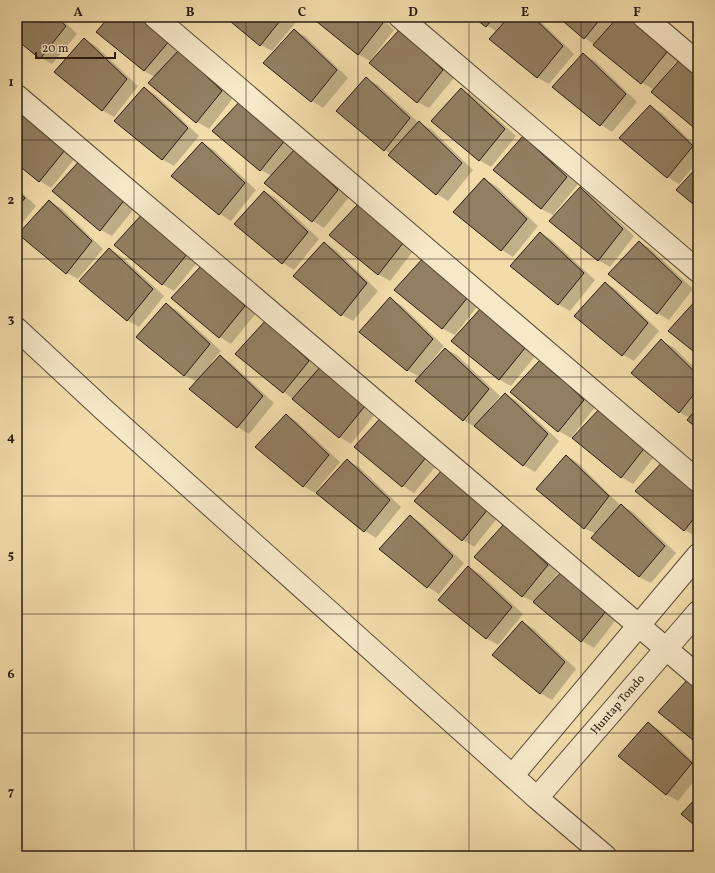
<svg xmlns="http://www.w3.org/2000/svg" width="715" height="873" viewBox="0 0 715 873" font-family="Vollkorn,serif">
<rect width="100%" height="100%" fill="#f2dcaa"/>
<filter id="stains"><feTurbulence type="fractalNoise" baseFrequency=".005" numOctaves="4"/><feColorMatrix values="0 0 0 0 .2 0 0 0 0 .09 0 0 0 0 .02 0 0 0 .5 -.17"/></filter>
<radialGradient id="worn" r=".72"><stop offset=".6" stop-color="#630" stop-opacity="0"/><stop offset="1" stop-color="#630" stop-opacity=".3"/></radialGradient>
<!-- shadow -->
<path fill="#0003" d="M17 17H60L77 34 52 64 41 58 17 38Z
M78 17H92L88 23Z
M111 17H149L233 98 209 129 197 122 150 83 155 77 144 71Z
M227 17H293L297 21 272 51 261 45Z
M313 17H381L394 30 370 61 358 54Z
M475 17H536L574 54 549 84 538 78 491 39 497 32Z
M559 17H632L635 19 678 59 662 79 663 80 698 71V130L654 90 642 83Z
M294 30 306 37 348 78 323 108 312 101 265 63Z
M411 37 454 78 429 108 417 102Z
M84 39 96 46 138 86 114 117 102 110Z
M583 54 595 61 637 102 612 132 601 125 554 87Z
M367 79 378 85 419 123 431 129 473 170 448 201 437 194 390 155 391 154 385 150Z
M145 88 156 95 199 136 174 166 162 159Z
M461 89 473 96 516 136 491 167 479 160Z
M243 99 349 197 324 228 313 221 266 183 272 176 261 170Z
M650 106 662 113 698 148V161L679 184 668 177 620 138Z
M17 115 76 157 51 188 40 181 17 162Z
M523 137 535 144 578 184 553 215 541 209Z
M202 143 214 150 256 190 231 221 220 214 173 176Z
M83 158 137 205 112 236 101 230Z
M484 179 496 186 538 226 513 257 502 250 455 212Z
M17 188 36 206 17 229Z
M581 189 592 195 634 236 610 267 598 260Z
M265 192 276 198 319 239 294 270 283 263Z
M49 201 61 208 103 249 78 279 67 273Z
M360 203 414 250 390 281 378 274Z
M144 213 199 260 174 291 162 284Z
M540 233 552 240 595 280 570 311 558 304Z
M639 242 651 249 693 289 669 320 657 313Z
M324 243 336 250 378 291 353 321 342 315Z
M109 249 121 256 164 296 139 327 127 320Z
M425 257 479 304 455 335 443 329 396 290Z
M202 266 256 313 231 344 220 337 173 298Z
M605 283 617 290 659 331 634 361 623 355Z
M390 299 401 305 444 346 426 368 427 369 445 349 457 355 500 396 490 408 492 409 505 394 517 401 559 441 535 472 523 465 475 427 463 420 420 377 407 370Z
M166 304 178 311 221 351 211 363 212 364 220 356 231 363 274 403 249 434 238 427 191 389 197 382 184 375Z
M494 315 536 355 511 386 500 380 452 341Z
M266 321 376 413 351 444 340 437 237 354Z
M661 341 673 347 698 371V428L690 418 679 412Z
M541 360 595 407 571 438 559 431 512 392Z
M603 406 657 453 633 484 621 477Z
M286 415 297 422 340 462 317 490 318 491 347 460 359 467 401 507 376 538 365 531 316 491 315 493 303 486Z
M397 421 439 462 414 493 403 486Z
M567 456 578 463 620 505 633 512 676 553 651 583 639 577 596 534 584 528Z
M445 469 499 516 474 547 463 540 416 501Z
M698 485V534L696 537 685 530Z
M410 516 421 523 464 563 439 594 428 587 380 549Z
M516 532 559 572 549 584 551 585 618 617 594 648 582 641 534 602 522 596Z
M468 567 480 574 523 614 498 645 486 638Z
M522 622 534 629 576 669 552 700 540 693Z
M648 723 660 730 698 766V776L678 801 666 794Z"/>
<!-- building -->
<path fill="#927f61" stroke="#291b12" d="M17 17H56L66 26 40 59 17 40Z
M109 17H146L170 40 144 71 96 32Z
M225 17H283L260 46Z
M311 17H377L383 23 358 55Z
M473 17H494L486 27Z
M509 17H533L563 46 537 78 489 39Z
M558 17H602L584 39Z
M618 17H630L667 52 641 84 593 45Z
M294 29 337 70 311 102 263 63Z
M400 29 443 70 417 103 369 63Z
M84 38 127 79 102 111 54 72Z
M179 50 222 91 196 123 148 83Z
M583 53 626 94 600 126 552 87Z
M681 58 698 74V131L651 92Z
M366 77 410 118 384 151 336 111Z
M144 87 188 128 162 160 114 121Z
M461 88 505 129 479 161 431 121Z
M243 98 286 139 260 171 212 131Z
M650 105 693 146 667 178 619 138Z
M21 109 65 150 39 182 17 164V113Z
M419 121 462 163 436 195 388 155Z
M523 136 567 177 541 209 493 170Z
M202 142 245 183 219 215 171 176Z
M295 149 338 190 312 222 264 183Z
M83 157 126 198 100 231 52 191Z
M698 166V208L676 190Z
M484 178 527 219 501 251 453 212Z
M580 187 623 229 598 261 549 221Z
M17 191 25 198 17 208Z
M264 191 308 232 282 264 234 224Z
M49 200 92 241 66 274 18 234Z
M360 202 403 243 378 275 329 235Z
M144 212 188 253 162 285 114 245Z
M540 232 584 273 558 305 510 266Z
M639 241 682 282 657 314 608 274Z
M324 242 367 283 341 316 293 276Z
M109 248 153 289 127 321 79 281Z
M425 256 468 297 442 329 394 290Z
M202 265 245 306 219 338 171 298Z
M605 282 648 323 622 356 574 316Z
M390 297 433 339 407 371 359 332Z
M698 298V355L668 331Z
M166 303 210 344 184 376 136 337Z
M482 307 525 348 499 380 451 341Z
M266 320 309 361 283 393 235 354Z
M661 339 698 375V389L679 413 631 373Z
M445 348 489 389 463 421 415 381Z
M220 355 263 396 237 428 189 389Z
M541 359 584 400 558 432 510 392Z
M322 365 365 406 339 438 292 399Z
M505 393 548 434 523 466 474 426Z
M603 405 646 446 621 478 572 438Z
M698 407V429L687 420Z
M385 413 428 455 402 487 354 447Z
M286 414 329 455 303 487 255 447Z
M566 455 609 496 584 529 536 489Z
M666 458 698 488V513L684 531 635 491Z
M347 459 390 500 364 532 316 493Z
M444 468 488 509 462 541 414 501Z
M621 504 665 546 639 577 591 538Z
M410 515 453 556 427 588 379 549Z
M504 524 548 565 522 597 474 557Z
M468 566 512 607 486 639 438 600Z
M564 569 607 610 581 642 533 602Z
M522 621 565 662 540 694 492 655Z
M689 678 698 687V744L658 712Z
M648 722 692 763 666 795 618 756Z
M698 796V828L681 814Z"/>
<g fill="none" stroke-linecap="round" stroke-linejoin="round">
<defs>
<path id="minor" d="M155 17 698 481
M400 17 698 271
M644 17 698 63
M17 96 698 676
M17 329 103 409 537 798 605 856
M513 775 698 555
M537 798 698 612"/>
</defs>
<!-- minor casing -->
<use href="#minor" stroke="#5b4b38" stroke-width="24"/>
<!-- minor -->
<use href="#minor" stroke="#f7e8c8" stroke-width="22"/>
</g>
<!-- grid -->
<path fill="none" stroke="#291b12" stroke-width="1" stroke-opacity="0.55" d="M134 17V856M246 17V856M358 17V856M469 17V856M581 17V856M17 140H698M17 259H698M17 377H698M17 496H698M17 614H698M17 733H698"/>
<g text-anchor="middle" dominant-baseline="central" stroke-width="3" stroke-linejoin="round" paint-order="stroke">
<!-- street labels -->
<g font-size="12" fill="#291b12" stroke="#f7e8c8">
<text transform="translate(618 705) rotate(-49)">Huntap Tondo</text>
</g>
</g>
<!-- margin -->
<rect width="715" height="873" fill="none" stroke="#f2dcaa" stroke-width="44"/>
<!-- scale -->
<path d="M36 52v6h79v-6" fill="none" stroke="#291b12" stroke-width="2"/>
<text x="42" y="52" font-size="12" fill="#291b12" stroke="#f7e8c8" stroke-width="3" paint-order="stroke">20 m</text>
<rect x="22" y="22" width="671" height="829" fill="none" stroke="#291b12" stroke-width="1.5"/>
<g font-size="13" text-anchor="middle" font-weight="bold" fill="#291b12">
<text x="78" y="16">A</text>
<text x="190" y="16">B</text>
<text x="302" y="16">C</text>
<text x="413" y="16">D</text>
<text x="525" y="16">E</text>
<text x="637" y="16">F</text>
<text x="11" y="86">1</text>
<text x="11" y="204">2</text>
<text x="11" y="323">3</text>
<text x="11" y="441">4</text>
<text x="11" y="559">5</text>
<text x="11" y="678">6</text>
<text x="11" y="796">7</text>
</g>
<rect width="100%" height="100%" filter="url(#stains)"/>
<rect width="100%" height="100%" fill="url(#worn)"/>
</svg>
